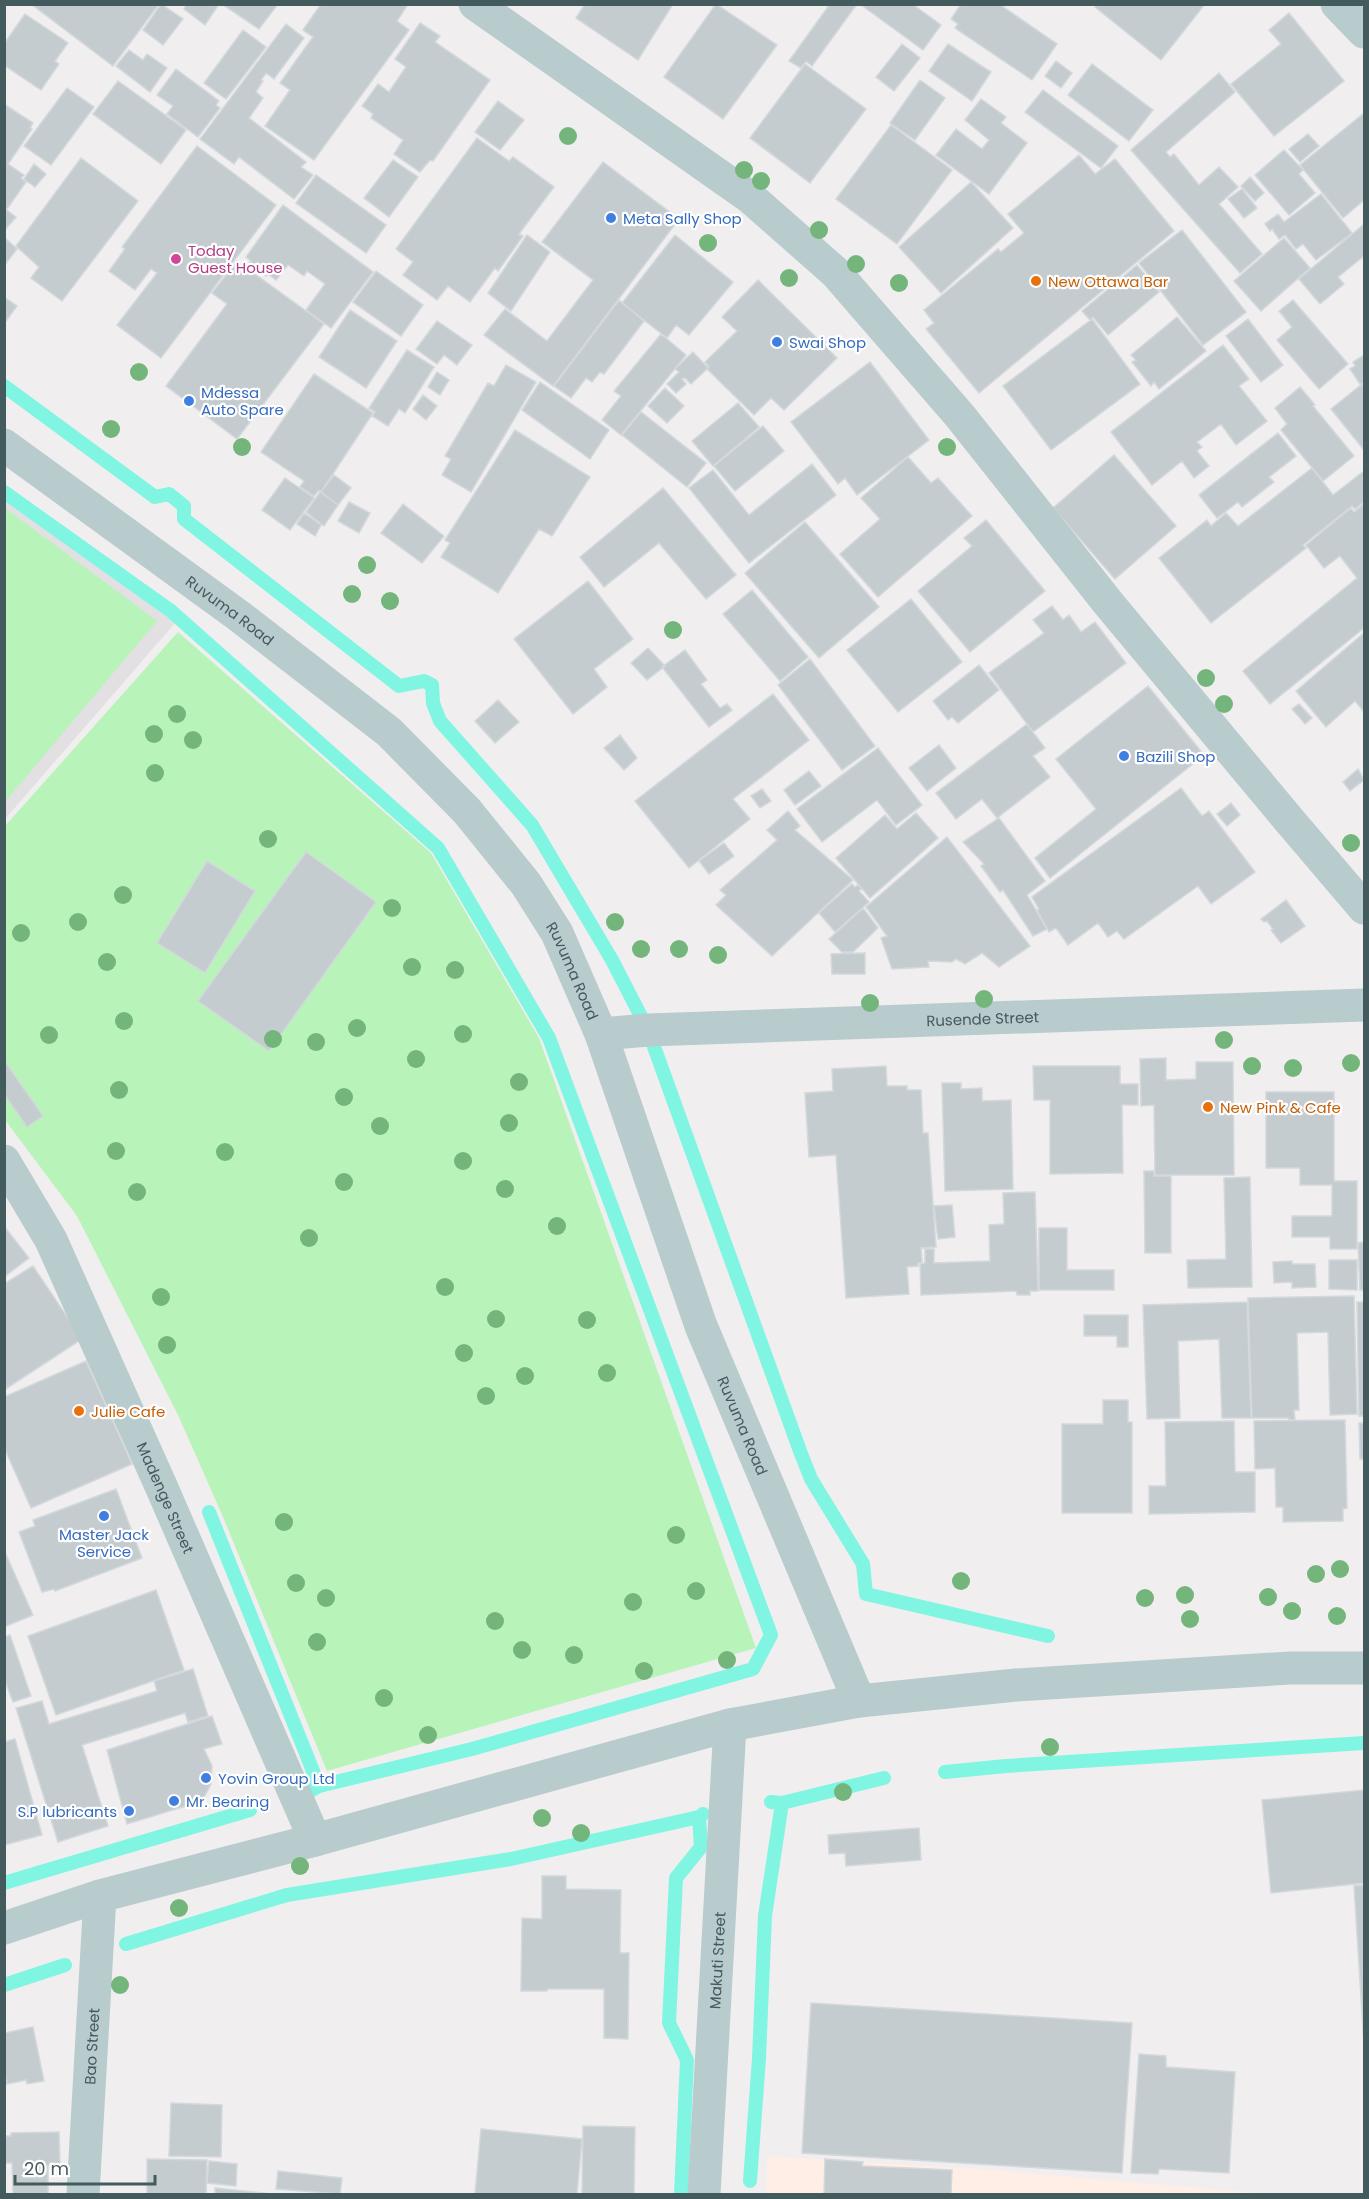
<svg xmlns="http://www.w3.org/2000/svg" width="1369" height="2199" viewBox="0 0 1369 2199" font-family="Poppins,sans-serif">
<rect width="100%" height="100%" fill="#f1eeef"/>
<!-- commercial -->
<path fill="#feeee5" d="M767 2156 979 2169 1272 2194H766Z"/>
<!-- education -->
<path fill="#e2e0e2" d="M5 497 175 623 5 819Z"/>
<!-- green -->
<path fill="#b8f4b9" d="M5 508 157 621 5 802Z
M178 632 431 853 539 1038 756 1648 327 1771 223 1517 178 1415 77 1216 5 1120V826Z"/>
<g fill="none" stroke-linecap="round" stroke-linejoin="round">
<!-- stream -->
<path stroke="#80f5e2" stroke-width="14" d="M4 386 155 497 169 494 184 506V519L399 686 424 681 432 685 433 703 440 721 532 825 612 960 648 1030 800 1451 811 1479 863 1564 866 1594 1048 1636
M4 492 171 611 438 848 549 1038 771 1635 753 1669 472 1749 319 1786 308 1792
M209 1512 319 1786
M945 1772 1006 1766 1364 1743
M771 1802 782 1803 884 1778
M4 1883 250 1810
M126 1944 287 1895 511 1859 699 1817 703 1814
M4 1985 65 1965
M750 2181 759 2058 765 1916 782 1803
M681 2194 687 2060 669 2023 676 1878 701 1847 699 1817"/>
</g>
<!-- building -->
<path fill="#c5cccf" stroke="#d2d8db" stroke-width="1.5" d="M31 4H159L113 66Z
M161 4 183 19 163 45 143 30Z
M187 4H219L205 25 184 9Z
M222 4H278L259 29Z
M321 4H408L397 21 409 30 314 160 265 126 290 90 280 83 313 37 303 30Z
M585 4H673L638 60 576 18Z
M716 4 777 45 723 119 664 77Z
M830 4H857L812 66 806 61 801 68 789 61Z
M860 4H912L941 25 923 50Z
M961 4H999L1057 44 1032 80 955 28 958 24 951 19Z
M1097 4H1205L1161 60 1095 7Z
M1289 13 1344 81 1274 136 1231 84 1281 44 1269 30Z
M25 14 68 43 55 61 59 64 41 90 4 65V44Z
M420 23 440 36 435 42 490 80 433 161 430 160 420 172 394 154 403 140 371 118 373 114 362 106 378 84 389 92 406 67 395 59Z
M286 24 304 38 274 79 266 73 261 80 263 81 256 92 263 98 249 118 306 162 301 167 313 175 294 199 239 157 234 164 200 139Z
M243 30 266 47 226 99 204 83Z
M902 44 920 58 894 91 876 77Z
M948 44 991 72 972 101 929 71Z
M129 50 143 60 147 54 167 68 150 92 116 66Z
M1056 61 1072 73 1061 88 1045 76Z
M805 64 866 109 810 183 750 138Z
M1092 64 1153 110 1129 141 1068 95Z
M176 69 219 101 216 105 220 108 198 137 167 114 173 106 157 95Z
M1219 73 1235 92 1166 152 1170 157 1174 154 1199 185 1219 167 1238 187 1219 204 1262 254 1240 273 1131 150Z
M920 80 945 98 915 140 890 123Z
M118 81 186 130 161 164 93 114Z
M67 88 94 107 51 165 24 146Z
M1043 90 1118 146 1101 168 1025 112Z
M981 99 1006 117 1001 123 1027 143 989 194 936 155 956 129 982 149 989 140 965 120Z
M498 101 524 120 500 150 475 132Z
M4 104 33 123 30 128 32 129 8 164 24 175 21 178 26 182 7 209 4 207Z
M1364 113V200L1343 218 1300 165Z
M891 125 952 170 897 244 836 199Z
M1308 134 1319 146 1300 162 1289 149Z
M477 138 509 161 513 157 554 187 519 234 523 236 498 271 495 268 470 302 448 286 437 300 403 275 413 262 396 249Z
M197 146 276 205 161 358 117 325 157 273 151 269 135 290 109 271 125 249 122 247Z
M1284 150 1303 170 1299 174 1315 193 1289 215 1255 175Z
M1079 155 1095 174 1115 159 1174 231 979 393 926 329 934 323 924 310 998 249 1001 252 1024 233 1008 214Z
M81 158 138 201 62 301 31 278 39 267 16 246Z
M393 160 418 177 389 217 364 198Z
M603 162 679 219 553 386 484 335 505 309 547 341 593 280 542 242Z
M34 164 46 174 35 187 24 179Z
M316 175 386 225 366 253 296 203Z
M1250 177 1264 193 1255 201 1241 186Z
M971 182 1013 228 941 293 899 247Z
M1242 189 1257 208 1244 218 1228 199Z
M1321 194 1352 233 1316 260 1303 244 1296 249 1285 235 1279 239 1272 229 1270 231 1265 224 1278 214 1284 222Z
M283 205 373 272 331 328 306 310 325 284 307 271 304 276 288 265 276 280 268 274 266 276 249 263 251 261 246 257Z
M4 208 16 217 4 231Z
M1363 225 1364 227V256L1338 277 1344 284 1320 304 1299 279Z
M1182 230 1246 312 1203 345 1139 263Z
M527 235 550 252 511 311 488 293Z
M675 235 733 282 689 335 676 325 667 338 622 303Z
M4 237 17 249 4 266Z
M1284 238 1310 268 1261 311 1234 281Z
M237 261 324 324 237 439 166 386 227 304 212 293Z
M1137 265 1159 292 1108 335 1093 317 1090 320 1082 311Z
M376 271 423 305 401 336 353 302Z
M758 280 837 358 784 410 771 398 754 415 707 369 709 367 705 362 737 331 722 317Z
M4 297 17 306 4 324Z
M619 300 644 321 604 374 600 372 592 382 586 378 571 398 554 386Z
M1293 300 1348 364 1319 389 1277 340 1292 327 1279 311Z
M350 310 397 341 366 388 319 357Z
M1177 317 1206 351 1159 389 1154 382 1151 386 1132 362 1136 360 1131 355Z
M1092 319 1140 384 1051 450 1003 386Z
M1248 319 1283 365 1261 382 1226 336Z
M437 321 472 345 457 365 444 355 437 364 416 349Z
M661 334 686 355 621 435 602 420 621 396 614 391Z
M1223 345 1249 379 1239 386 1267 421 1236 445 1221 424 1197 442 1202 447 1197 451 1209 466 1194 478 1182 461 1152 485 1111 432Z
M407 350 434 367 405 413 399 409 388 426 372 416 375 412 369 408Z
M693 352 708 368 691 384 685 378 682 379 686 384 676 393 667 384 679 372 675 369Z
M1364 355V383L1360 384 1350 369 1355 366 1353 362Z
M870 362 929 440 857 495 845 478 838 484 791 422Z
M506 365 536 382 471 492 442 475 451 459 445 456 488 383 494 386Z
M437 372 449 380 440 395 428 387Z
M314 374 373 413 321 492 319 490 314 496 300 487 304 481 261 452Z
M540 382 609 430 590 459 522 410Z
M1362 384 1364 387V450L1331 409Z
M1300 387 1315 405 1313 406 1354 456 1323 481 1281 430 1287 424 1275 408Z
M665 388 684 406 667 423 648 406Z
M423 395 437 406 426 420 413 409Z
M738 403 759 427 713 466 692 441Z
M641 412 706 463 687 487 622 435Z
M763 426 784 451 735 491 714 466Z
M515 430 590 477 552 536 539 529 498 593 441 557 450 543 445 540Z
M1278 433 1296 456 1269 477 1274 482 1242 507 1238 502 1217 518 1199 495Z
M1114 455 1176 526 1115 579 1053 508Z
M908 457 931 483 938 478 972 516 878 597 840 554 880 519 861 498Z
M812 464 836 495 749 563 689 488 713 470 749 515Z
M1312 468 1333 495 1364 471V502L1355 509 1352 506 1303 545 1306 548 1211 623 1159 558 1207 520 1211 526 1226 513 1238 526Z
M334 475 351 488 338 505 321 492Z
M285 478 314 498 290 530 262 510Z
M663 488 736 575 706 599 659 543 604 587 580 557Z
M320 492 338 505 324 526 306 512Z
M349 502 370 513 359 533 338 521Z
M403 504 444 536 422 563 381 533Z
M1364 504V628L1270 704 1243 671 1357 578 1340 556 1324 568 1306 545 1351 508 1354 512Z
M304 513 321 525 315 536 297 524Z
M986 520 1045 591 970 652 918 591 972 546 964 538Z
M805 522 879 607 819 658 745 573Z
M588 581 633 639 594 669 607 687 573 714 514 639Z
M752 590 808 657 780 681 723 614Z
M911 599 962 662 898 712 847 650Z
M1052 606 1063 620 1069 615 1081 632 1095 622 1126 663 1033 732 989 673 1044 633 1033 620Z
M1364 633V712L1355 701 1326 727 1296 691Z
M648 648 665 666 647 680 631 663Z
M685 650 707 680 701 684 720 708 727 704 732 710 709 727 662 667Z
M810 659 875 746 842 770 778 685Z
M979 665 999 690 958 723 952 717 948 720 933 701Z
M1148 686 1204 755 1050 878 1035 858 1096 809 1056 759Z
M773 694 809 740 733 799 750 819 689 868 635 801Z
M498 700 519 722 495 743 475 721Z
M1299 704 1312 718 1305 724 1292 709Z
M1027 724 1045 748 1033 756 1050 777 997 818 982 799 956 819 936 793Z
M620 735 637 758 624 770 604 748Z
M939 745 956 768 927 791 909 768Z
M878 748 922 805 896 825 877 800 822 842 797 809Z
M1358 769 1364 780 1350 791 1343 782Z
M809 771 821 786 795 805 784 790Z
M1181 788 1202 816 1209 811 1255 872 1211 904 1198 886 1124 939 1117 931 1108 937 1098 923 1068 945 1056 928 1049 932 1037 910 1039 909 1032 897Z
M762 789 771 801 760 808 751 796Z
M1231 803 1240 815 1227 826 1217 814Z
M788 811 800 826 795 830 853 880 772 956 716 905 726 895 720 890 777 840 767 830Z
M916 813 938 838 870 898 836 858 885 815 897 829Z
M999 818 1045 881 1027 895 1047 929 1033 936 1003 890 1000 892 981 866 984 864 963 842Z
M947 837 1030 946 999 967 982 953 965 964 956 959 952 962 928 961 929 967 892 969 881 938 887 936 866 907Z
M724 843 734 856 709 874 699 861Z
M306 852 376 902 269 1051 198 1001Z
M207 861 255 891 205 973 157 943Z
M852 884 855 887 858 885 862 888 859 891 869 902 835 932 819 913Z
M1286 900 1305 926 1281 943 1271 930 1273 929 1267 921 1264 922 1261 919Z
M863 908 878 928 853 952H842L829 939Z
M865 953V974H832L831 954Z
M1166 1058V1080L1196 1079V1062H1233L1234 1175H1155L1154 1105 1141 1106 1140 1059Z
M4 1060 43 1116 27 1127 4 1094Z
M886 1066 887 1086H907V1090H921L923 1133H928L936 1247 921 1248 922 1262 918 1263V1266L907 1267 909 1294 846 1298 836 1155 809 1157 805 1093 833 1091 832 1069Z
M1033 1066H1120V1084H1138V1105H1122L1123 1173 1050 1174V1100H1034Z
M942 1083H961V1089L982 1088V1101L1011 1100 1013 1189 945 1191Z
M1266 1092H1334V1181H1357V1249H1330V1237H1292V1216H1332V1185H1300V1168H1266Z
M1144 1171H1154V1176H1171V1253H1145Z
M1250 1177 1252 1287 1188 1288 1187 1260 1226 1259 1224 1178Z
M1035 1192 1038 1291H1030V1295H1017L1016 1291 921 1295 920 1264 925 1263V1249H934V1263L990 1261 989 1225 1004 1224 1003 1193Z
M952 1205 955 1237 938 1239 934 1206Z
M4 1226 29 1258 4 1277Z
M1039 1228H1067V1270H1114V1290H1039Z
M1364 1242V1290H1360L1358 1243Z
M1329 1260H1357V1290L1329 1289Z
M1292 1261V1264H1315L1316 1287 1292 1288V1282L1274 1283 1273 1262Z
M33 1266 82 1339 4 1390V1284Z
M1354 1296 1357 1414 1330 1415 1328 1332 1297 1333 1299 1410H1294L1295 1420H1289V1418H1252L1248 1298Z
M1247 1302 1251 1418H1222L1219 1339 1178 1341 1180 1418 1147 1419 1143 1305Z
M1357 1302H1364V1416H1359Z
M1084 1315H1128V1347H1117V1336H1084Z
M86 1361 132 1464 31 1508 4 1447V1397Z
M1103 1400H1128V1422H1132V1513H1062V1424H1103Z
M1345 1420 1347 1508 1343 1509V1521L1283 1522V1507H1276L1275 1468 1255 1469 1254 1421Z
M1234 1421 1235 1472H1255V1512L1149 1514V1486H1166L1165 1422Z
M1359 1423H1364V1459H1360Z
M116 1489 142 1558 55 1591 54 1589 42 1592 19 1532 35 1526 33 1520Z
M4 1550 33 1615 4 1627Z
M156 1590 184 1670 56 1715 28 1636Z
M10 1635 31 1696 13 1702 4 1678V1637Z
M193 1669 208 1716 188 1722 185 1713 82 1745 108 1826 58 1842 16 1708 42 1701 49 1724 157 1691 154 1681Z
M212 1716 222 1744 204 1749 212 1766 211 1784 202 1801 127 1824 107 1750Z
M15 1739 42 1835 4 1845V1742Z
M1364 1790V1883L1271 1893 1262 1800Z
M919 1828 921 1860 846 1866 845 1853 829 1854 828 1835Z
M542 1876H566V1889L621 1890 620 1953H629L628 2039 604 2038V1989H547V1991H521L522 1918 542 1919Z
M1364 1885V2045L1354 1886Z
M811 2003 1132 2023 1122 2173 802 2153Z
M33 2027 44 2081 27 2084 26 2080 7 2084 4 2069V2033Z
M1139 2054 1166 2056V2067L1235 2072 1229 2173 1159 2169 1158 2174 1131 2173Z
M171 2103 222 2105 221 2157 169 2156Z
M583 2126 635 2127 634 2194H582Z
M481 2129 582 2139 577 2194H475Z
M59 2132 60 2165H48V2194H13L12 2163H4V2136H11V2133Z
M147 2159 207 2160 206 2194H147Z
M825 2159 863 2162 862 2166 952 2170 951 2194H824Z
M209 2161 237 2164 236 2186 207 2183Z
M278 2171 342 2178 340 2194 276 2189Z
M215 2188 272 2194H215Z"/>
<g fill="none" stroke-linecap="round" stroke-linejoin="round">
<!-- minor -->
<g stroke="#b8cbcd" stroke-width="33">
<path d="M475 4 751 198 835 272 960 416 1109 604 1289 820 1364 908"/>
<path d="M1337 4 1364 32"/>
<path id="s1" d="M4 445 239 616 389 732 467 811 526 884 557 933 601 1034 701 1326 859 1701"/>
<path id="s2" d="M601 1034 648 1030 1364 1005"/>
<path id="s3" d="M4 1161 51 1240 161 1486 315 1840"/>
<path d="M4 1928 100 1896 315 1840 730 1725 859 1701 1016 1685 1290 1668H1364"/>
<path id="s4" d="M83 2194 100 1896"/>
<path id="s5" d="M704 2194 730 1725"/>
</g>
</g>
<!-- trees -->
<g fill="#74b57c">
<circle cx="568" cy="136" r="9"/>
<circle cx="744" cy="170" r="9"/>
<circle cx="761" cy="181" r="9"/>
<circle cx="819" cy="230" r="9"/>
<circle cx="708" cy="243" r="9"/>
<circle cx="856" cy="264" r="9"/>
<circle cx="789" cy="278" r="9"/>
<circle cx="899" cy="283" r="9"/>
<circle cx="139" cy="372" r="9"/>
<circle cx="111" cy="429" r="9"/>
<circle cx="242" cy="447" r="9"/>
<circle cx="947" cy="447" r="9"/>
<circle cx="367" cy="565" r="9"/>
<circle cx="352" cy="594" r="9"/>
<circle cx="390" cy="601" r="9"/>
<circle cx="673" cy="630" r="9"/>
<circle cx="1206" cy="678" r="9"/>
<circle cx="1224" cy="704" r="9"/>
<circle cx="177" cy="714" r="9"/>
<circle cx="154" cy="734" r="9"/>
<circle cx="193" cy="740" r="9"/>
<circle cx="155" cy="773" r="9"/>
<circle cx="268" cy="839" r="9"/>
<circle cx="1351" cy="843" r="9"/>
<circle cx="123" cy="895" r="9"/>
<circle cx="392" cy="908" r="9"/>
<circle cx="78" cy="922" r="9"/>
<circle cx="615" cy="922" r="9"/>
<circle cx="21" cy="933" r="9"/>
<circle cx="641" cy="949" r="9"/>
<circle cx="679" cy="949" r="9"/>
<circle cx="718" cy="955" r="9"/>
<circle cx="107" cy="962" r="9"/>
<circle cx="412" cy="967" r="9"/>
<circle cx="455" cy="970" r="9"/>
<circle cx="984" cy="999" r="9"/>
<circle cx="870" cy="1003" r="9"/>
<circle cx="124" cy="1021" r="9"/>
<circle cx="357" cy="1028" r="9"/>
<circle cx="463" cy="1034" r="9"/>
<circle cx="49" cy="1035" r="9"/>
<circle cx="273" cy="1039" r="9"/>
<circle cx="1224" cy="1040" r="9"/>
<circle cx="316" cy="1042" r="9"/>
<circle cx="416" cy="1059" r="9"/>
<circle cx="1351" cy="1063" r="9"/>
<circle cx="1252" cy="1066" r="9"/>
<circle cx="1293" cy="1068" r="9"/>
<circle cx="519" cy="1082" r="9"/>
<circle cx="119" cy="1090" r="9"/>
<circle cx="344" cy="1097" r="9"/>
<circle cx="509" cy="1123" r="9"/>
<circle cx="380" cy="1126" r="9"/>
<circle cx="116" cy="1151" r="9"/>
<circle cx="225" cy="1152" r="9"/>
<circle cx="463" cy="1161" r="9"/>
<circle cx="344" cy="1182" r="9"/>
<circle cx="505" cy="1189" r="9"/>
<circle cx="137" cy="1192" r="9"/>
<circle cx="557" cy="1226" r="9"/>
<circle cx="309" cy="1238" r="9"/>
<circle cx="445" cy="1287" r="9"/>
<circle cx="161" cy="1297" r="9"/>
<circle cx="496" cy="1319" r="9"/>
<circle cx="587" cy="1320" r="9"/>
<circle cx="167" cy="1345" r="9"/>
<circle cx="464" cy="1353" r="9"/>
<circle cx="607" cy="1373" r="9"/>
<circle cx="525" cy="1376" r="9"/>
<circle cx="486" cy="1396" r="9"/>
<circle cx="284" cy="1522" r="9"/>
<circle cx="676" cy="1535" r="9"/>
<circle cx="1340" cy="1569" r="9"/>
<circle cx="1316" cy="1574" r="9"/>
<circle cx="961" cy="1581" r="9"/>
<circle cx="296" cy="1583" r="9"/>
<circle cx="696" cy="1591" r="9"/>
<circle cx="1185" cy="1595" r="9"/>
<circle cx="1268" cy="1597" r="9"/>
<circle cx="326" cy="1598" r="9"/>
<circle cx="1145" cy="1598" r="9"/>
<circle cx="633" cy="1602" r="9"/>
<circle cx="1292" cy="1611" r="9"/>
<circle cx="1337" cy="1616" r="9"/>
<circle cx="1190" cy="1619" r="9"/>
<circle cx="495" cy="1621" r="9"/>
<circle cx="317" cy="1642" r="9"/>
<circle cx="522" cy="1650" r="9"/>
<circle cx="574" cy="1655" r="9"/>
<circle cx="727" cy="1660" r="9"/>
<circle cx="644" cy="1671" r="9"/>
<circle cx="384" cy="1698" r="9"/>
<circle cx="428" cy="1735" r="9"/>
<circle cx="1050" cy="1747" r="9"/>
<circle cx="843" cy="1792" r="9"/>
<circle cx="542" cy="1818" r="9"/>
<circle cx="581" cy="1833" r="9"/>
<circle cx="300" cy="1866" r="9"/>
<circle cx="179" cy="1908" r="9"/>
<circle cx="120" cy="1985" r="9"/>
</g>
<!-- markers -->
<g fill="#3f7fe0" stroke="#fff" stroke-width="2">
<circle cx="611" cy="218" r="6"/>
<circle cx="777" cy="342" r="6"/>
<circle cx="189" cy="401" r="6"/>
<circle cx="1124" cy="756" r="6"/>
<circle cx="104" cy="1516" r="6"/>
<circle cx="206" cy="1778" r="6"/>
<circle cx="174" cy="1801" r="6"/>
<circle cx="129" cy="1811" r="6"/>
</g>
<circle fill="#d1479c" stroke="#fff" stroke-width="2" cx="176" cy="259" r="6"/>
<g fill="#e8710a" stroke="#fff" stroke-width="2">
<circle cx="1036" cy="281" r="6"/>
<circle cx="1208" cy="1107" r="6"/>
<circle cx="79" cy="1411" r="6"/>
</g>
<g text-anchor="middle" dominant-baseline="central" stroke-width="4.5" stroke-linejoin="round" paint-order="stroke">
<!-- shop labels -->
<g font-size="15" fill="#366cbe" stroke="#fff" text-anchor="start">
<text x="623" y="218">Meta Sally Shop</text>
<text x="789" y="342">Swai Shop</text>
<text x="201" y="392">Mdessa<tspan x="201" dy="17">Auto Spare</tspan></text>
<text x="1136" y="756">Bazili Shop</text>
<text x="104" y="1534" text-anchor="middle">Master Jack<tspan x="104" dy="17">Service</tspan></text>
<text x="218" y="1778">Yovin Group Ltd</text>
<text x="186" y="1801">Mr. Bearing</text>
<text x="117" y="1811" text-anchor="end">S.P lubricants</text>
</g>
<!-- hotel labels -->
<g font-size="15" fill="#b23c85" stroke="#fff" text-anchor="start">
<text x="188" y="250">Today<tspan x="188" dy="17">Guest House</tspan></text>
</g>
<!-- food labels -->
<g font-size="15" fill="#c56008" stroke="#fff" text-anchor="start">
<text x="1048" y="281">New Ottawa Bar</text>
<text x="1220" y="1107">New Pink &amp; Cafe</text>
<text x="91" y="1411">Julie Cafe</text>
</g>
<!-- street labels -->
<g font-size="15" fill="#445b5e" stroke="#fff">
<text stroke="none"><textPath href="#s1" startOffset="280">Ruvuma Road</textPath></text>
<text stroke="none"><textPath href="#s1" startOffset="784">Ruvuma Road</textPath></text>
<text stroke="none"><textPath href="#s2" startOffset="382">Rusende Street</textPath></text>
<text stroke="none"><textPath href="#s1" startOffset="1270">Ruvuma Road</textPath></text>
<text stroke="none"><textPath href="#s3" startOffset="374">Madenge Street</textPath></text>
<text stroke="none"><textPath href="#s5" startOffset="234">Makuti Street</textPath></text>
<text stroke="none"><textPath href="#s4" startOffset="148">Bao Street</textPath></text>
</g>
</g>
<!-- border -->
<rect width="1369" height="2199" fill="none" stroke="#445b5e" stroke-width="12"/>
<!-- scale -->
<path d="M15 2175v9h140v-9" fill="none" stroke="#445b5e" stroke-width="3"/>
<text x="24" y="2175" font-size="18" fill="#445b5e" stroke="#ffffff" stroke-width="4.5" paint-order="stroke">20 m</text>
</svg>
